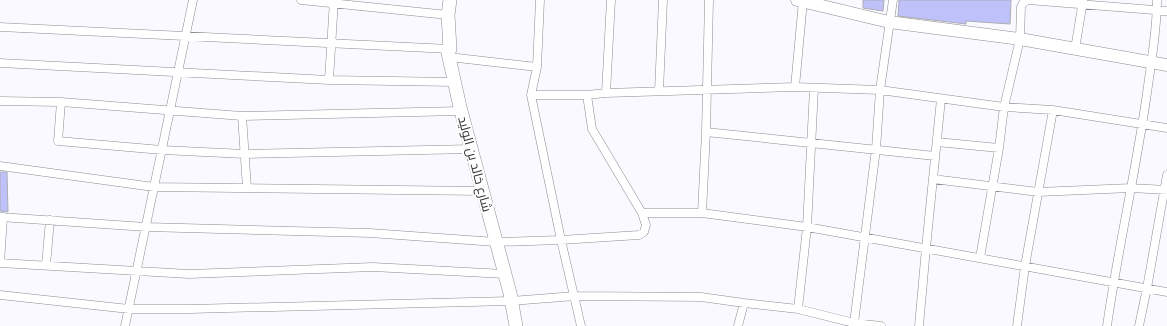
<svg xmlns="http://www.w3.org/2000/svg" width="1167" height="326" viewBox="0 0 1167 326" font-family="'Space Grotesk',Cairo,sans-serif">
<rect width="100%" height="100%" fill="#f9f9ff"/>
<!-- building -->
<path fill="#bfc1fa" stroke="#acadb3" d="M863 0H884L883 11 863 8Z
M899 0H1011L1010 24 966 21V24L898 16Z
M0 172H7L8 212 0 211Z"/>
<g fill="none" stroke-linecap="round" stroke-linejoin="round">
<defs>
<path id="street" d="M301 0 448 15
M540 0 537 67 531 95 561 240 581 326
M709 0 706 132 935 156
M0 27 450 49
M1075 49 1083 1
M449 57 537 67
M0 63 329 80 455 82
M329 80 334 0
M795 87 803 1
M659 91 663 0
M606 93 611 0
M531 95H587L606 93 795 87 880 90 1004 107 1053 110 1167 128
M0 101 61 102 242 116 461 111
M61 102 58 141 162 150 245 154 471 149
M242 116 247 188
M937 142 999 148
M0 166 154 187 482 191
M933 179 1038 192 1131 188 1167 190
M642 213H702L807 227 1167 292
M702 213 706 132
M0 217 146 227 370 233 496 242 561 240 639 235 644 232 646 225 642 213 592 129 587 95
M980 258 999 148 1004 107 1020 39 1021 7 1023 3 1028 0 1167 11
M0 263 189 274 373 267 505 274
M0 263 3 217
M46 265 50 220
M0 295 129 309H190L511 301 575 296 701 297 744 303 798 309 854 323 881 326
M798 309 807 227 814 88
M854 323 876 149 880 90 893 0
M125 326 193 0
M738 326 744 303
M919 326 926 248 941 99
M1017 326 1025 266 1053 110
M1107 326C1118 248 1136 171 1147 93 1151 63 1157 31 1157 0
M1139 326 1147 288 1167 175"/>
<path id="secondary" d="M797 0 889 22 1020 39 1167 65"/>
<path id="primary" d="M450 0 448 15 450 49 448 53 460 107 510 293 516 326"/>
</defs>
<!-- street casing -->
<use href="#street" stroke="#8b8c92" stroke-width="9"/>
<!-- secondary casing -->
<use href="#secondary" stroke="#8b8c92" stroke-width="13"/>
<!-- primary casing -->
<use href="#primary" stroke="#8b8c92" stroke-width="14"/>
<!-- street -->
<use href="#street" stroke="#fff" stroke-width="8"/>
<!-- secondary -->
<use href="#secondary" stroke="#fff" stroke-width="12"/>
<!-- primary -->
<use href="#primary" stroke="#fff" stroke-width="13"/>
</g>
<g text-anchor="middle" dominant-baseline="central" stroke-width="4" stroke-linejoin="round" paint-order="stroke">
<!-- street labels -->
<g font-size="13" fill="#323234" stroke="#fff">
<text transform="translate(475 164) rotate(75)">شارع خالد بن الوليد</text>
</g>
</g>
</svg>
